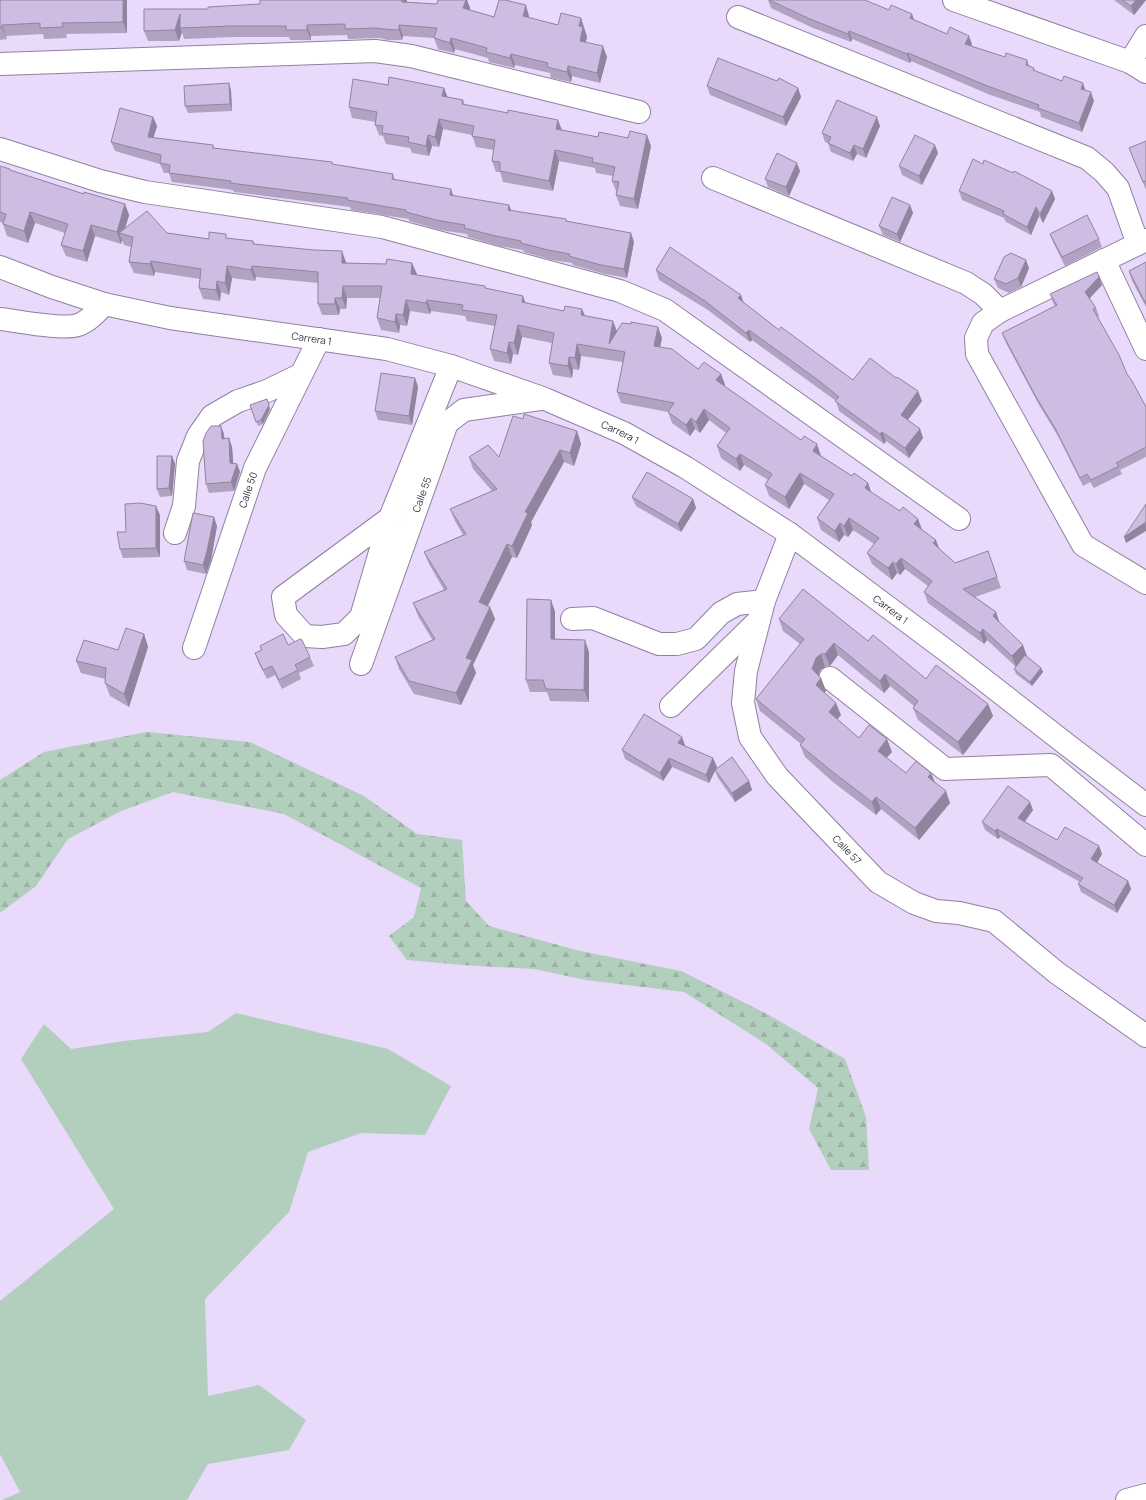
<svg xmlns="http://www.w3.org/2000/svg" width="1146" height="1500" viewBox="0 0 1146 1500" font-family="Manrope,sans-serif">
<defs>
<pattern id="forest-firs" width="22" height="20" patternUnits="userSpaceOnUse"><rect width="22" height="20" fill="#b2cebd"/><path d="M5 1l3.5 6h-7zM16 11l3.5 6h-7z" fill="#9ab1a3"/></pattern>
</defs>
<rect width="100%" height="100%" fill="#e9d9fa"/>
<!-- green -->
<path fill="#b2cebd" d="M236 1013 388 1049 451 1086 425 1135 361 1133 308 1152 289 1212 205 1299 208 1396 259 1385 306 1420 289 1450 208 1464 187 1500H2L20 1492 0 1454V1301L114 1209 21 1059 44 1024 71 1049 124 1041 208 1032Z"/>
<!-- forest -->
<path fill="url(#forest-firs)" d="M147 732 250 742 364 796 417 834 462 840 466 901 489 926 580 951 681 971 767 1014 845 1059 866 1117 869 1170H831L809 1129 818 1088 766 1044 684 992 586 980 534 969 463 965 407 960 389 936 414 917 421 888 284 814 173 792 121 811 68 839 36 886 0 913V780L44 752Z"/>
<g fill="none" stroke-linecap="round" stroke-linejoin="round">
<defs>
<g id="minor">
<path d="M954 0 1130 62 1146 72"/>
<path d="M738 17 1087 158 1104 172 1118 188 1138 244"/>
<path d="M1130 62 1146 36"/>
<path d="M0 64 375 51 411 56 639 112"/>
<path d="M0 149 100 181 145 192 382 227 620 291 665 310 959 519"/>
<path d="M713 178 966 283 983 294 1000 311"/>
<path d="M1146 240 1000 311 983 323 976 338 977 354 1083 545 1146 583"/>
<path d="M1104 260 1146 349"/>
<path id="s1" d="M0 267 52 287 104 304 170 318 387 349 451 366 545 399 624 433 685 467 790 534 952 655 1066 744 1146 805"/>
<path d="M0 319C18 321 62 330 78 325 88 322 97 312 104 304"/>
<path d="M390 518 283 597 286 615 305 636 322 637 344 634 361 617 390 518 451 366"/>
<path d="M175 533 184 506 188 461 198 436 212 416 238 401 267 391 300 375"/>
<path id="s2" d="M790 534 764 601 746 671 743 703 750 737 777 776 878 882 914 903 936 911 959 913 994 921 1057 973 1146 1036"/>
<path d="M572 619 593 618 659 644H677L696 639 721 613 737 604 764 601"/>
<path id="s3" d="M194 648 255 468 319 339"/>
<path id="s4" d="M361 664 447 423 464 410 540 399"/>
<path d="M830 678 945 769 1051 765 1146 845"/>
<path d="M671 706 759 620"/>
<path d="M1127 1500 1146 1495"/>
</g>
</defs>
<!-- minor casing -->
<use href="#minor" stroke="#8f819f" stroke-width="24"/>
<!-- minor -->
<use href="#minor" stroke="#fff" stroke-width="22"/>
</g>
<!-- wall -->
<path fill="#b1a2c2" d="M0 0H127V33L66 34 67 38 44 39 43 34 6 36 7 39 0 40Z
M438 0H467L470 8V10L494 17 529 16V18L558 25 581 18 587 37 586 42 607 57 600 83 572 76 571 82 551 78 550 73 515 65 514 68 489 62 488 58 455 49 454 53 438 49 434 38 403 36 402 40H387L380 38 348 39 347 35 311 36V40H290L289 37H234L184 39 182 32 179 41H148L144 31 208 9 407 2 437 4Z
M768 0 914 20 972 44 971 46 1034 68 1035 71 1086 91 1094 101 1082 132 1041 117 1040 112 988 94 911 61 910 63 852 39 851 42 813 28 771 8Z
M1114 0H1146L1134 15Z
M777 81 798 88 801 97 786 126 710 95 707 86Z
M444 88 447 97 463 100 465 105 562 130 598 137 651 146 638 209 620 206 616 195 617 192 616 191 612 181 613 176 596 173 595 168 559 161 553 191 503 182 500 172H496L492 161 494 150 476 147 472 135 443 129 439 147 432 146 429 156 412 153 410 148 386 144 383 136 379 135 375 125 376 122 352 118 349 107Z
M231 90 232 111 188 113 185 106Z
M153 117 157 126 153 138 213 145 214 148 333 165 393 174 395 180 511 211 566 219 567 221 634 242 627 278 605 274 573 265 572 263 552 260 524 252 523 250 499 246 468 237 467 234 440 230 409 221V219L351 210 350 207 234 192 233 190 172 182 169 173H164L160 164 115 151 111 142Z
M880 126 866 158 857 154 853 161 831 152 828 143 825 142 822 133Z
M1146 141V190L1129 148Z
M938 153 922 185 902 175 899 166Z
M0 166 10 169 11 171 84 194 125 204 129 215 125 229 167 233 209 239H228L253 241 255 244 346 263 386 264 412 263 416 275 486 288 526 303 585 316 613 321 617 331 662 338 660 347 698 369 721 374 725 385 724 386 821 456 852 476 868 483 871 492 900 511 918 519 922 530 938 548 955 563 988 551 1001 588 975 597 996 612 999 622 1026 656 1041 668 1043 672 1032 686 1016 674 1014 669 1016 667 987 640 984 644 928 603 924 592 928 586 905 569 900 575 897 573 892 580 872 564 867 553 874 544 853 530 848 537 844 535 839 542 821 530 817 518 829 500 804 484 789 509 769 496 765 485 768 480 744 465 740 471 721 458 717 446 726 433 709 420 700 433 695 429 690 436 672 423 668 412 621 403 617 392 623 362 581 356 579 370 573 369 572 378 553 375 549 363 552 343 522 337 518 355 513 354 511 364 494 361 490 349 495 326 467 321 465 316 431 311 430 314 410 311 407 326 400 325 399 333 381 330 377 318 380 298H347L346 309H340L339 315H322L318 304V283L256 277 255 281 232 278 229 295 221 292 220 301 203 299 199 288 200 279 155 272 154 276 134 273 129 262 131 247 124 245 122 240 121 244 95 236 87 262 66 256 61 245 65 233 35 223 28 243 7 236 3 224V223L0 222Z
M800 171 789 196 768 187 765 179Z
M959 191H1052L1055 199 1043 223 1039 216 1031 235 1006 222 1004 218 962 200Z
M910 205 913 213 900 242 883 235 879 226Z
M1050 234 1099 239 1102 247 1065 266 1053 242Z
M1146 262V307L1132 281 1129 271Z
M1029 268 1021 287 1009 293 998 288 994 279Z
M656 270 741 295 743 302 779 330 853 380 922 401 908 420 920 429 923 438 909 458 886 441 884 444 839 411 836 401 821 390 752 340 750 342 708 310 659 280Z
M1099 277 1102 285 1089 299 1096 308 1099 316 1098 317 1127 374 1146 407V457L1120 470 1122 474 1094 488 1090 482 1083 486 1058 436 1039 405 1005 341 1002 333 1055 306 1053 303 1050 294Z
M415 378 418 387 412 425 378 420 375 411Z
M250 405 270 409 263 424 258 426Z
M523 419 577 431 581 444 574 466 564 462 531 522 532 525 517 558 512 557 488 606 490 607 495 619 473 665 476 673 461 705 414 694 399 669 395 657 433 641 418 616 413 603 444 590 429 564 424 552 463 535 455 521 450 509 492 491 473 469 469 457H499Z
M224 434V439L229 438 232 447 233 463 237 464 240 472 234 491 209 493 206 484Z
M172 456 175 464 172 496 160 497 157 489Z
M632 497 693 499 696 508 681 532 636 506Z
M160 515V557L123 558 120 549Z
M217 526 211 560 206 574 187 570 184 561Z
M551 600 555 612V639L589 652V702L550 701 547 692H530L526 680Z
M779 619 868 641 926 679 988 704 993 716 963 755 918 720 913 708 914 706 890 686 884 693 838 655 830 666 825 667 820 670 819 676 821 678 826 691 824 692 841 715 837 719 859 738 892 752 886 758 906 773 935 782 950 803 919 840 881 809 876 815 833 782 805 757 800 745 801 744 760 711 756 699 800 644 783 631Z
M144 634 148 647 129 707 110 696 105 683V679L81 673 76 661 118 650Z
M288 645 310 657 314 666 299 673 301 679 282 689 275 675 267 679 258 662 255 653 261 650 260 646Z
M685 745 684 746 717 767 716 769 749 781 752 790 735 802 718 778 715 770 709 783 672 767 663 781 625 759 622 750Z
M1033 810 1025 822 1057 840 1099 846 1102 854 1097 863 1128 881 1131 889 1117 913 1081 892 1078 884 1080 882 1000 837 998 839 985 830 982 822Z"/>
<!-- shaded-wall -->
<path fill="#90849e" d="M123 0H127V33L123 22Z
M402 0H407L406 12 402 2Z
M466 0H467L470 8 467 19 463 8Z
M1136 0H1146L1134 15 1131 6Z
M526 5 529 16 527 27 523 16Z
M180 14V28L182 32 179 41 175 30Z
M912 14 915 22 910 18Z
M581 18 587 37 583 52 580 41 579 26Z
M2 25 6 36 7 39 2 28Z
M307 25 311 36V40L307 30Z
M399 25 403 36 402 40 399 30Z
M849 31 852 39 851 42 848 34Z
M969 36 972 44 968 53 965 44Z
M451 38 455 49 454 53 450 43Z
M603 46 607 57 600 83 597 73Z
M908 53 911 61 910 63 907 54Z
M511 54 515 65 514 68 510 58Z
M1027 60 1030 69 1026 65Z
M568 66 572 76 571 82 567 72Z
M229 83 231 90 232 111 230 104Z
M1083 83 1086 92 1081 89Z
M444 88 448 98 442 96Z
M798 88 801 97 786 126 783 117Z
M1091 92 1094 101 1082 132 1079 123Z
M153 117 157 126 151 146 148 137Z
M877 117 880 126 866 158 863 149Z
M439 119 443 129 439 147 435 137Z
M558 120 562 130 556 129Z
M428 135 432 146 429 156 426 146Z
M647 135 651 146 638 209 634 199Z
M854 145 857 154 853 161 850 153Z
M935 145 938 153 922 185 919 176Z
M555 150 559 161 553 191 549 181Z
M797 163 800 171 789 196 786 187Z
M451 189 454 198 450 195Z
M1052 191 1055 199 1043 223 1040 214Z
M125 204 129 215 123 235 119 233 122 240 121 244 117 232Z
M509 205 513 214 508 210Z
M910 205 913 213 900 242 897 234Z
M1036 207 1039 216 1031 235 1027 227Z
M30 212 35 223 28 243 24 231Z
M91 225 95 236 87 262 83 251Z
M631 233 634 242 627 278 624 269Z
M342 251 346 262V274L342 263Z
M1026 260 1029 268 1021 287 1018 278Z
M151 261 155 272 154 276 150 264Z
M412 263 417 274 415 285 411 274Z
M227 266 232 278 229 295 225 283Z
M252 266 256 277 255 281 251 270Z
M1099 277 1102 285 1088 300 1085 292Z
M217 281 221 292 220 301 216 290Z
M343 286 347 298 346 309 342 298Z
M741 295 744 304 738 298Z
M523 296 527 307 522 302Z
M335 298 340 309 339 315 335 304Z
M406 300 410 311 407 326 403 315Z
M427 300 431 311 430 314 426 303Z
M582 309 587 320 581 315Z
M396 314 400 325 399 333 395 322Z
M613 321 617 332 609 344Z
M518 325 522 337 518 355 514 343Z
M658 327 662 338 658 357 654 346Z
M749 330 752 340 750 342 746 333Z
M509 342 513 354 511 364 507 353Z
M577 344 581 356 579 370 575 358Z
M569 357 573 369 572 378 568 366Z
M721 374 725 385 720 391 716 380Z
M415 378 418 387 412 425 409 416Z
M918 391 922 401 904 425 901 415Z
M269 405 270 409 263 424 261 420Z
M704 409 709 420 700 433 696 422Z
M691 418 695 429 690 436 686 425Z
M221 426 224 434 225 447 222 439Z
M920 429 923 438 909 458 905 448Z
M577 431 581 444 574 466 570 453Z
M882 432 886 441 884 444 880 434Z
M229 438 232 447 234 472 230 463Z
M817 444 821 456 817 463 813 451Z
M560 450 564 462 531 522 532 525 517 558 512 546 525 512Z
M740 454 744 465 740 471 736 459Z
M172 456 175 464 172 496 169 488Z
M237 464 240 472 234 491 231 482Z
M800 473 804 484 789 509 785 497Z
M868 483 872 495 865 488Z
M693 499 696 508 681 532 678 524Z
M156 506 160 515V557L156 548Z
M214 517 217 526 211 560 206 574 203 565Z
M849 518 853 530 848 537 844 526Z
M918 519 922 530 914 524Z
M1146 522V531L1126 543 1124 537Z
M840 523 844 535 839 542 835 531Z
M936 540 940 551 933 543Z
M507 544 512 557 483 615 479 602Z
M901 558 905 569 900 575 896 564Z
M893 562 897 573 892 580 888 568Z
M551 600 555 612V651L551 639Z
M490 607 495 619 473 665 476 673 461 705 456 693 466 658Z
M996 612 1000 624 993 616Z
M983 629 987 640 984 644 980 633Z
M144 634 148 647 129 707 124 694Z
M585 640 589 652V702L584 690Z
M834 643 838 655 830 666 825 654Z
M1023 645 1027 656 1016 667 1012 656Z
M821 654 825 667 820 670 817 682 812 669 816 658Z
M1041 668 1043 672 1032 686 1030 682Z
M885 674 890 686 884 693 880 681Z
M821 678 826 691 820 697 816 685Z
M836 703 841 715 833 724 829 712Z
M988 704 993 716 963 755 958 742Z
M682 737 685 745 681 752 678 743Z
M887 739 892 752 882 763 878 751Z
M669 758 672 767 663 781 660 773Z
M713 758 717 767 709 783 706 775Z
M931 773 936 785 928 777Z
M749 781 752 790 735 802 732 793Z
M946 791 950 803 919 840 915 828Z
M876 797 881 809 876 815 872 802Z
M1030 802 1033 810 1021 826 1018 818Z
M997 829 1000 837 998 839 995 831Z
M1099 846 1102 854 1094 868 1091 859Z
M1128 881 1131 889 1117 913 1114 905Z"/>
<!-- building -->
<path fill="#cebce2" stroke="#90849e" d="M0 0H123V22L62 23 63 27 40 28V23L2 25V28H0Z
M260 0H402V2L437 4 438 0H466L463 8 494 17 499 0H505L526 5 523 16 558 25 561 13 581 18 579 26 583 27 580 41 603 46 597 73 568 66 567 72 547 67 548 63 511 54 510 58 486 52 487 48 451 38 450 43 434 38 437 28 399 25V30L383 29 376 28 345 29V24L307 25V30H286V26H230L180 28V14L175 30 144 31V9H208V7L260 4Z
M769 0H865L889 10 891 5 912 14 910 18 947 34 950 27 969 36 965 44 1005 57 1006 53 1027 60 1026 65 1034 68 1033 70 1062 81 1064 76 1083 83 1081 89 1091 92 1079 123 1038 108 1039 105 985 85 908 53 907 54 849 31 848 34 810 19Z
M1122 0H1136L1131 6Z
M718 58 777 81 779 78 798 88 783 117 707 86Z
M389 77 444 88 442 96 463 100 462 104 508 113V110L558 120 556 129 598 137 599 132 628 138 630 131 647 135 634 199 616 195 619 182 612 181 615 167 592 162 593 158 555 150 549 181 500 171V162L492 161 495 140 472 136 474 126 439 119 435 137 428 135 426 146 408 142 409 137 382 133 383 126 375 125 377 112 349 107 353 79 388 85Z
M229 83 230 104 185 106 184 86Z
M837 100 877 117 863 149 854 145 850 153 828 143 831 137 822 133Z
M120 108 153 117 148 137 213 145V148L332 162V164L393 174 392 179 451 189 450 195 509 205 508 210 566 219V221L631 233 624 269 601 265 569 256 570 254 548 250 521 243V241L496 236 464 228 465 225 436 220 406 212V210L347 200 348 198 230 183 231 181 169 173 170 165 160 163 161 155 111 142Z
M915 135 935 145 919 176 899 166Z
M1146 141V181L1143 182 1129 148Z
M777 153 797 163 786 187 765 179Z
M973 159 983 164 984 160 1013 173 1014 171 1052 191 1040 214 1036 207 1027 227 1003 214 1004 211 959 191Z
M0 166 10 169V170L84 194V192L125 204 117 232 91 225 83 251 61 245 68 224 30 212 24 231 3 224 6 214 0 212Z
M892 197 910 205 897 234 879 226Z
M147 211 167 233 209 239V232L226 234V238L253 241V244L314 250 342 251V263L386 264 387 259 412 263 411 274 485 286V288L523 296 522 302 564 311 565 306 582 309 581 315 613 321 609 344 622 323 631 324V322L658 327 654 346 672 349 698 369 704 362 721 374 716 380 801 440 804 436 817 444 813 451 852 476 854 473 868 483 865 488 900 511 903 507 918 519 914 524 936 540 933 543 955 563 988 551 997 577 963 589 996 612 993 616 1023 645 1012 656 983 629 980 633 924 592 932 581 901 558 896 564 893 562 888 568 867 553 879 538 849 518 844 526 840 523 835 531 817 518 834 494 800 473 785 497 765 485 772 474 740 454 736 459 717 446 730 428 704 409 696 422 691 418 686 425 668 412 674 403 617 392 625 352 577 344 575 358 569 357 568 366 549 363 554 333 518 325 514 343 509 342 507 353 490 349 497 315 462 310 463 305 427 300 426 303 406 300 403 315 396 314 395 322 377 318 382 286H343L342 298H335V304H318V272L252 266 251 270 227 266 225 283 217 281 216 290 199 288 201 269 151 261 150 264 129 262 133 237 119 233Z
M1087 215 1099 239 1062 257 1050 234Z
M670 247 741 295 738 298 779 330 781 327 853 380 870 358 896 378 897 377 918 391 901 415 920 429 905 448 882 432 880 434 835 401 839 397 818 380 749 330 746 333 705 301 656 270Z
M1011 253 1026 260 1018 278 1006 284 994 279 1004 257Z
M1146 262V304L1129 271Z
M1097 272 1099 277 1085 292 1096 308 1093 309 1119 355 1127 374 1132 381 1146 407V447L1116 463 1119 466 1091 480 1087 474 1080 478 1055 428 1036 397 1002 333 1057 305 1050 294Z
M381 373 415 378 409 416 375 411Z
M267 399 269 405 261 420 256 422 250 405Z
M524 414 577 431 570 453 560 450 525 512 528 513 512 546 507 544 479 602 490 607 466 658 472 660 456 693 409 681 395 657 435 639 413 603 447 589 424 552 466 534 450 509 497 489 469 457 488 445 499 457 513 416 523 419Z
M211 426H221L222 439 229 438 230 463 237 464 231 482 206 484 203 441 206 433Z
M157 456H172L169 488 157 489Z
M647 472 693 499 678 524 632 497Z
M140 503 156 506V548L120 549 117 532H126L125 504Z
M1146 504V522L1124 537Z
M193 513 214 517 207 551 203 565 184 561Z
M803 589 868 641 873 635 926 679 936 665 988 704 958 742 913 708 918 701 885 674 880 681 834 643 825 654H821L816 658 812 669 821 678 816 685 836 703 829 712 859 738 869 725 887 739 878 751 906 773 916 761 931 773 928 777 946 791 915 828 876 797 872 802 829 769 800 745 805 739 756 699 804 639 779 619Z
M527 599 551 600V639L585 640 584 690 546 689 543 680H526Z
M126 628 144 634 124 694 105 683 106 668 76 661 84 640 118 650Z
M283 634 288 645 300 639 302 640 310 657 295 665 298 670 279 680 272 666 263 670 255 653 262 650 260 646Z
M1025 655 1041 668 1030 682 1014 669Z
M644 714 682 737 678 743 713 758 706 775 669 758 660 773 622 750Z
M732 757 749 781 732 793 715 770Z
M1008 786 1030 802 1018 818 1057 840 1065 827 1099 846 1091 859 1128 881 1114 905 1078 884 1083 878 997 829 995 831 982 822Z"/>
<g text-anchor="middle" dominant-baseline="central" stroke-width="3" stroke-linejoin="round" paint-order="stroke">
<!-- street labels -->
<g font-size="10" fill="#36303d" stroke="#fff">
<text stroke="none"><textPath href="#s1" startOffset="321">Carrera 1</textPath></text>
<text stroke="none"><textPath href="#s1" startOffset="645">Carrera 1</textPath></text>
<text stroke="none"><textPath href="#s3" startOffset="167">Calle 50</textPath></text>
<text stroke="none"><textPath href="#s4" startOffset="180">Calle 55</textPath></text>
<text stroke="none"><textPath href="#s1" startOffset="969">Carrera 1</textPath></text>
<text stroke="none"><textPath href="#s2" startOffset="360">Calle 57</textPath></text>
</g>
</g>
</svg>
